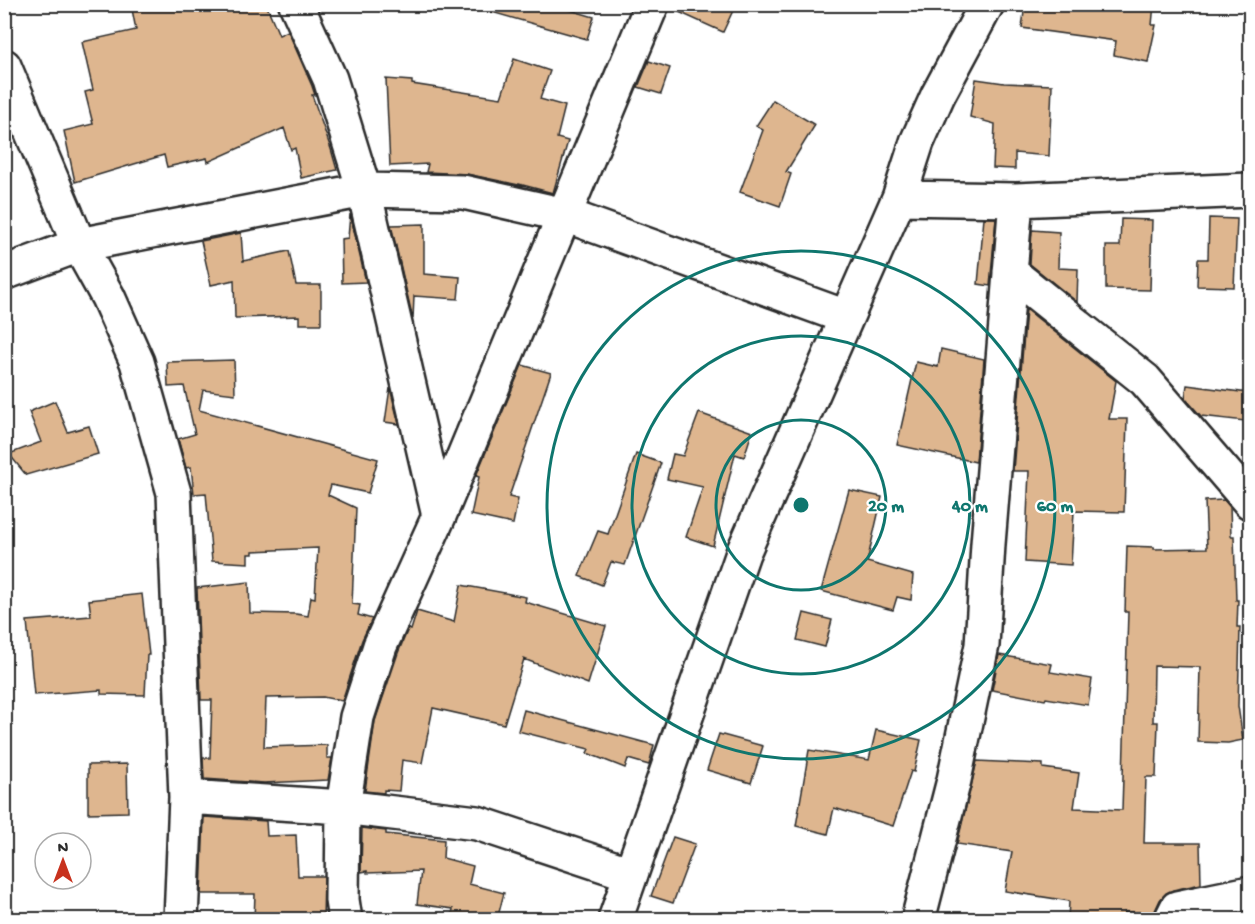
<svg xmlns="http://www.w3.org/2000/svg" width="1255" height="924" viewBox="0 0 1255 924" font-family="'Gochi Hand',sans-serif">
<rect width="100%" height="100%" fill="#fff"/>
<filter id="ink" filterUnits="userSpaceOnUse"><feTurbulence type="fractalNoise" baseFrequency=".0167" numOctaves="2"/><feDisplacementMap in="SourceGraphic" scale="12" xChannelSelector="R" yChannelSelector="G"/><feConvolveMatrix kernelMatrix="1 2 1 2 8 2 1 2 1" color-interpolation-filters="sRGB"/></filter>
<g filter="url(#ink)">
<!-- building -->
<path fill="#deb68f" stroke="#2b2b2b" stroke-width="1.5" d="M131 4H266L279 35 288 31 312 86 315 95H312L331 149 337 170 301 178 295 148 291 150 284 128 208 162 207 158 167 167 164 155 75 182 64 131 93 124 85 92 93 90 82 42 136 30Z
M489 4H550L594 17 587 39 488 11Z
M670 4H736L723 32 670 8Z
M1025 4H1154L1152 25H1156L1148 62 1114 55 1116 41 1022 28Z
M514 59 550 71 540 99 565 106 557 138 568 141 553 193 519 184V185L467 174 426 172 428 164 390 166 386 79 412 81V84L501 98Z
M649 61 670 68 661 94 638 87Z
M976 79 1004 83 1052 85 1049 156 1015 153V169L993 168 995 124 970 117Z
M773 100 815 125 786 172 791 174 780 206 740 192 763 130 756 126Z
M350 214 366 282 342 283 341 239 348 238Z
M984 218H996L990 286 978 284Z
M1209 218 1237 219 1234 287 1197 286 1198 259H1208Z
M1121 219 1152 220 1150 290 1106 289V246H1120Z
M424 224V274L460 277 458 299 414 296 413 319 391 225Z
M1032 230 1059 232 1058 268 1078 269 1077 302 1030 264Z
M241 233 243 261 289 251 296 285H321V324H299V316L235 318 234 280 211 285 201 241Z
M1026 309 1116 381 1109 419H1127L1124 512 1074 511 1071 565 1025 562 1029 471H1013Z
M941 349 984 359 976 462 897 445 916 362 938 367Z
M234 360 235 394 203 390 199 410 378 459 368 493 331 485 328 495 356 508 352 604 360 605 358 615 372 619 362 640 342 701 323 697 266 698 264 747 327 745V758H332L328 780 264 783 204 779 203 758H210L212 700H201L197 588 249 582 250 613 296 614 308 616 311 597 315 598 318 548 253 551V554H248V563L212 561 206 493 194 494 191 467 186 468 178 439 195 434 184 386 168 387 167 362Z
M522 365 551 373 509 497 518 499 513 524 471 515 479 477 476 476Z
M1187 385 1248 393 1245 421 1201 416 1185 398Z
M390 388 399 424 385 422Z
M55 401 68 432 89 426 98 454 26 475 9 454 41 442 29 412Z
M699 413 752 432 744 457 735 454 713 546 686 537 703 487 667 479 673 454 683 456Z
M636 454 661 463 625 565 611 562 602 585 579 576 598 531 608 534Z
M849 490 882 497 867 562 913 575 911 600 897 597 893 610 821 591Z
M1224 500 1230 507 1231 536H1234L1236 600H1238L1237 627H1240L1238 706 1243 740 1228 743 1198 742 1200 667 1154 666 1153 722H1158L1156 777H1146L1144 843H1200L1201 884 1173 890 1166 893 1160 900 1154 913 1125 912V920H1068L1069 901 1005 891 1012 852 957 844 977 761 1043 764V768L1079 773 1074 808 1122 810 1128 612H1125L1127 546 1154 547V549L1207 548 1205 501Z
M461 585 526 597 525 602 606 626 588 684 524 659 504 724 433 708 422 763 402 760 399 791 384 790V793L365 791 375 721 398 653 408 629 411 630 417 611 454 622Z
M142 594 149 655H147L145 695 101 694V690L34 695 27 621 91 616 89 600Z
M804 613 832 620 825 647 797 640Z
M999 655 1052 664 1050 672 1092 679 1088 705 1046 698 1045 700 992 690Z
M524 710 654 745 649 765 628 759 625 768 587 753 589 749 518 731Z
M876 730 921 740 914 772 911 771 893 826 834 808 828 834 796 826 809 750 869 760Z
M719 734 763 746 751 783 707 770Z
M127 764 128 812 88 813V765Z
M204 817 266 821 267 836 296 835 298 876H324L323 920H254L255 894H201Z
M362 828 386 831V834L444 840 443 858 473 866 469 884 504 893 497 920H451L453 909 417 904 421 871 367 873V871L361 872Z
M673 837 695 844 673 903 651 896Z"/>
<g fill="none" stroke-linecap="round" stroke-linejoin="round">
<defs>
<path id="minor" d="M296 4 330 79 364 190 439 516
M4 66 79 245 108 297 137 362 174 493 186 797 181 920
M899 198 1016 200 1250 190
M1010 272 1145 380 1250 502
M4 273 79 245 364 190 463 192 565 215 846 317
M186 797 343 807 477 823 631 874
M345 920 342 900 343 807 357 717 380 646 439 516 652 4
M615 920 743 553 899 198 917 142 938 95 987 4
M918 920 954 780 982 645 988 544 1016 200
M1171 920 1177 908 1250 893"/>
</defs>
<!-- minor casing -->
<use href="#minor" stroke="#2b2b2b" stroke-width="38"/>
<!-- minor -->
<use href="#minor" stroke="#fff" stroke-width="33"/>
</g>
</g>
<!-- distance rings -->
<g fill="none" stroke="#0f766e" stroke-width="3">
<circle cx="801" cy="505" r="85"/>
<circle cx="801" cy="505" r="169"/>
<circle cx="801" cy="505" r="254"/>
</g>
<circle cx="801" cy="505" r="9" fill="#0f766e" stroke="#fff" stroke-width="3"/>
<g font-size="18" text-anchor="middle" font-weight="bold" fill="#0f766e" stroke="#fff" stroke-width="4.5" stroke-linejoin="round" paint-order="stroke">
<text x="886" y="511">20 m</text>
<text x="970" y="511">40 m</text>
<text x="1055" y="511">60 m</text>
</g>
<!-- margin -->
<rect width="1255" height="924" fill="none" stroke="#fff" stroke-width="24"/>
<rect x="12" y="12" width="1231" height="900" fill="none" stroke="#2b2b2b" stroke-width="2" filter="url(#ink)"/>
<!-- north arrow -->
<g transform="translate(63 861)"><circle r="28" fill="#ffffff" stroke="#aaaaaa" stroke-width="1.5"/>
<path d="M0-4.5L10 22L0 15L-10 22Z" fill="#c8321e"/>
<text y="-9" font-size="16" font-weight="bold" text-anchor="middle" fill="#2b2b2b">N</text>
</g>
</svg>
